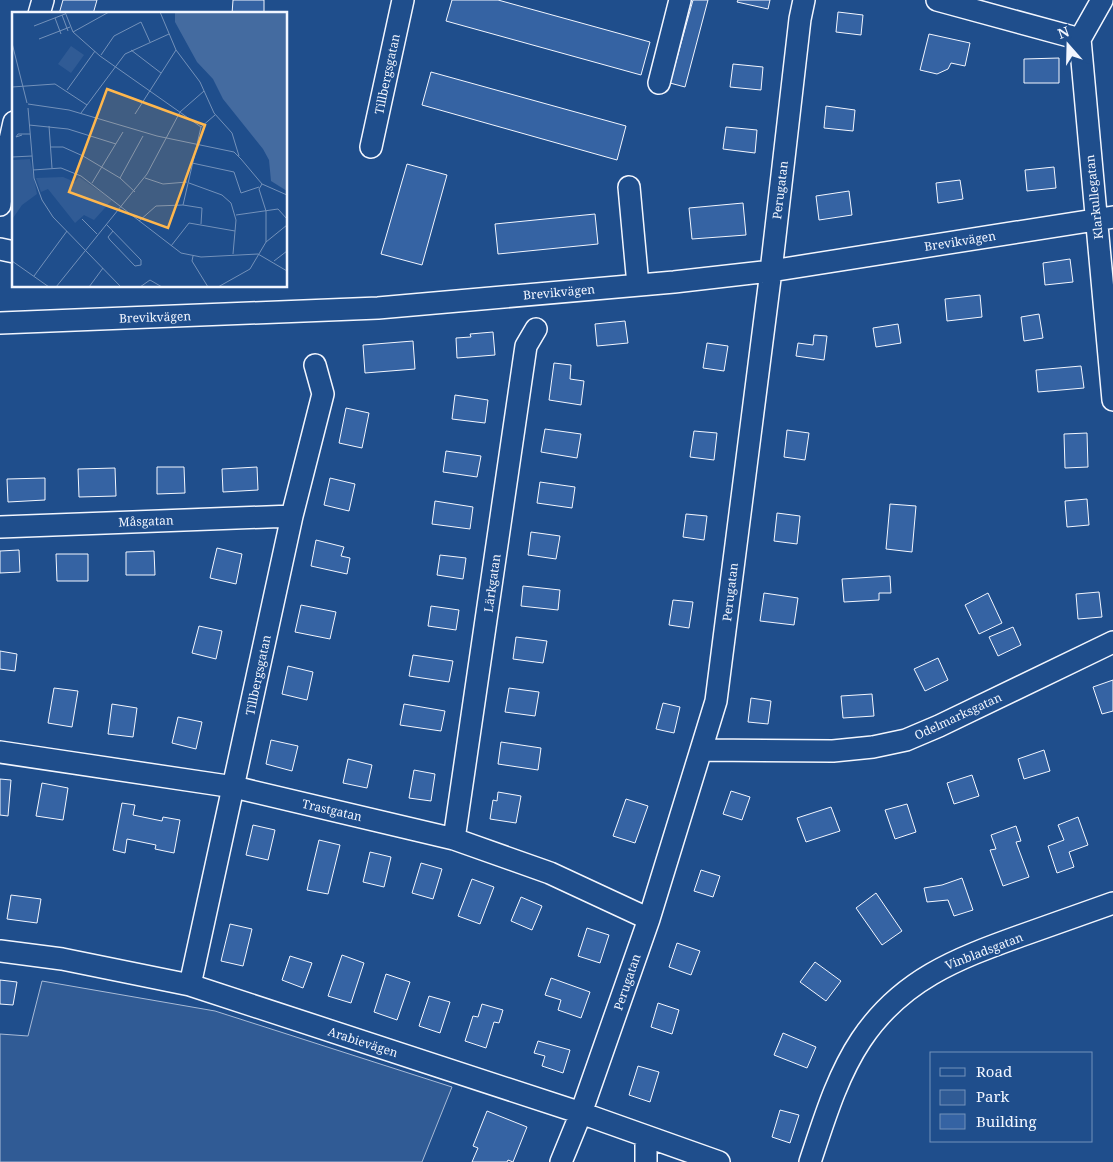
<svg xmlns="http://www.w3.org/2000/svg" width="1113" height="1162" viewBox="0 0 1113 1162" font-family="'Noto Serif',serif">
<rect width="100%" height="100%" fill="#1f4e8c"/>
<!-- green -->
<path fill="#305b95" stroke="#a8bbd7" d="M42 981 215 1011 452 1087 422 1162H0V1034L28 1036Z"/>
<!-- building -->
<path fill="#3563a3" stroke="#f2f6ff" d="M63 0H97L93 14H59Z
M233 0H264V14H232Z
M452 0H498L650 42 641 75 446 21Z
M693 0H708L685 87 670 83Z
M738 0H770L768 9 737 2Z
M838 12 863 15 861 35 836 32Z
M929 34 970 43 965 66 951 63 948 69 937 74 920 70Z
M1059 58V83H1024V59Z
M733 64 763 67 761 90 730 87Z
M431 72 626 126 617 160 422 105Z
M826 106 855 110 853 131 824 128Z
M726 127 757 130 755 153 723 149Z
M407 164 447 175 422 265 381 254Z
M1054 167 1056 188 1027 191 1025 170Z
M960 180 963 199 938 203 936 183Z
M849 191 852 215 819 220 816 196Z
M743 203 746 235 692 239 689 208Z
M595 214 598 244 498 254 495 224Z
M1070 259 1073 282 1045 285 1043 263Z
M980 295 982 317 947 321 945 299Z
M1039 314 1043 338 1024 341 1021 317Z
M625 321 628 343 597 346 595 324Z
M898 324 901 343 876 347 873 328Z
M493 332 495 355 457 358 456 338 471 337 470 334Z
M814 335 827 336 824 360 796 356 798 343 813 345Z
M413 341 415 369 365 373 363 345Z
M707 343 728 346 724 371 703 368Z
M554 363 571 365 570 379 584 381 581 405 549 400Z
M1081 366 1084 388 1038 392 1036 370Z
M455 395 488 400 485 423 452 419Z
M346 408 369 413 362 448 339 443Z
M545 429 581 434 577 458 541 452Z
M787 430 809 433 805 460 784 457Z
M694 431 717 433 714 460 690 457Z
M1087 433 1088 467 1065 468 1064 434Z
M446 451 481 456 477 477 443 472Z
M157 467H184L185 493 157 494Z
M257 467 258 490 223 492 222 469Z
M115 468 116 496 79 497 78 469Z
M45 478V500L8 502 7 479Z
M330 478 355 484 349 511 324 505Z
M540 482 575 487 572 508 537 503Z
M1087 499 1089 525 1067 527 1065 501Z
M435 501 473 507 470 529 432 524Z
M890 504 916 506 912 552 886 549Z
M777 513 800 516 797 544 774 541Z
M686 514 707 516 704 540 683 537Z
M531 532 560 536 556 559 528 555Z
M316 540 344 547 341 556 350 558 347 574 311 566Z
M217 548 242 554 236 584 210 578Z
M19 550 20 572 0 573V551Z
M154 551 155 575H126V552Z
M56 554H88V581H57Z
M440 555 466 558 463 579 437 575Z
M890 576 891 593H879V600L844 602 842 579Z
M523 586 560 590 558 610 521 606Z
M1099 592 1102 617 1078 619 1076 594Z
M764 593 798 598 794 625 760 621Z
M988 593 1002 623 979 634 965 605Z
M673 600 693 602 689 628 669 625Z
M301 605 336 612 330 639 295 632Z
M431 606 459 610 456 630 428 626Z
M199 626 222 631 216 659 192 653Z
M1013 627 1021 645 998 656 989 637Z
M516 637 547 641 543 663 513 659Z
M0 651 17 654 15 671 0 669Z
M413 655 453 661 449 682 409 676Z
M938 658 948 680 925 691 914 669Z
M288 666 313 672 307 700 282 694Z
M1113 680V711L1102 714 1093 687Z
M54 688 78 691 72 727 48 723Z
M509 688 539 692 535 716 505 712Z
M872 694 874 716 843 718 841 696Z
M751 698 771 701 768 724 748 722Z
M663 703 680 707 674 733 656 729Z
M112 704 137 708 133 737 108 734Z
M404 704 445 711 441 731 400 725Z
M178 717 202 722 196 749 172 743Z
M271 740 298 746 292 771 266 764Z
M501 742 541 748 538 770 498 764Z
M1044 750 1050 771 1024 779 1018 759Z
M348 759 372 765 367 788 343 783Z
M414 770 435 774 431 801 409 798Z
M972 775 979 796 954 804 947 783Z
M0 779 11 780 8 816 0 815Z
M42 783 68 788 63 820 36 816Z
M731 791 750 797 742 820 723 814Z
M498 792 521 796 516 823 490 819 493 800 497 801Z
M626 799 648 806 635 843 613 836Z
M122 803 135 805 133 815 162 821 163 817 180 820 174 853 155 849 156 845 127 839 125 853 113 850Z
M907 804 916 832 895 839 885 810Z
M831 807 840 831 806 842 797 818Z
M1078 817 1088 845 1069 852 1074 867 1057 873 1048 846 1064 840 1058 825Z
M253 825 275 830 268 860 246 855Z
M1016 826 1021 841 1016 842 1029 877 1003 886 990 850 996 849 991 835Z
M319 840 340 845 328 894 307 890Z
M370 852 391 857 384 887 363 882Z
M421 863 442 869 433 899 412 893Z
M701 870 720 876 713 897 694 891Z
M962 878 973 910 954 916 948 900 927 902 924 888 942 885Z
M472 879 494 887 480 924 458 916Z
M876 893 902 931 882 945 856 908Z
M11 895 41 899 37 923 7 919Z
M521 897 542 906 532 930 511 921Z
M230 924 252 929 243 966 221 961Z
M587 928 609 935 600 963 578 956Z
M677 943 700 951 691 975 669 967Z
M342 955 364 963 351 1003 328 996Z
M290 956 312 963 303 988 282 980Z
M815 962 841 981 826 1001 800 982Z
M386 974 410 982 397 1020 374 1012Z
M551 978 590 992 581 1018 558 1010 561 1000 545 995Z
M0 980 17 982 13 1005 0 1004Z
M429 996 450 1002 440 1033 419 1026Z
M658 1003 679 1010 672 1034 651 1027Z
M482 1004 503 1010 499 1023 494 1022 486 1048 465 1041 473 1016 478 1017Z
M783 1033 816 1047 807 1068 774 1055Z
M538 1041 570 1050 563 1073 542 1066 545 1056 534 1053Z
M638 1066 659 1072 650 1102 629 1095Z
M780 1110 799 1115 790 1143 772 1137Z
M487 1111 527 1127 513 1162 508 1160 507 1162H472L478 1148 473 1146Z"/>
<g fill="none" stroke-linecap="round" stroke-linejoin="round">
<defs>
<path id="minor" d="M937 0 1080 39
M1102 0 1080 39 1113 400
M39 14 43 0
M659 83 680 0
M371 147 403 0
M629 187 638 285
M0 205 6 158 14 122
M0 249 14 252
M0 323 378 308 674 282 771 271 1113 217
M0 527 292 516
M702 750 833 751 873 747 906 740 939 726 1113 642
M0 752 234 787 454 839 550 873 649 919
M454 839 526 346 536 329
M0 951 62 959 190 985 581 1113 719 1162
M190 985 292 516 323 394 315 365
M561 1162 581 1113 649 919 716 701 771 271 800 19 804 0
M646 1162V1137
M810 1162C824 1120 837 1076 861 1040 901 980 956 959 1020 936 1051 925 1082 914 1113 903"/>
</defs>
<!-- minor casing -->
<use href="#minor" stroke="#f2f6ff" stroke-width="24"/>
<!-- minor -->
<use href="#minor" stroke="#1f4e8c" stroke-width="21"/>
</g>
<g text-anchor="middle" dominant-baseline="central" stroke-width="4" stroke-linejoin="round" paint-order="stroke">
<!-- street labels -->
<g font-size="12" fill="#f2f6ff" stroke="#1f4e8c">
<text transform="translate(387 74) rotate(-78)">Tillbergsgatan</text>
<text transform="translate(780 190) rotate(-83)">Perugatan</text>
<text transform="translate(1094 197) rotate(-96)">Klarkullegatan</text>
<text transform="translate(960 241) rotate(-9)">Brevikvägen</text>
<text transform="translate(559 292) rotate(-5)">Brevikvägen</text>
<text transform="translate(155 317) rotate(-2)">Brevikvägen</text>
<text transform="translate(146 521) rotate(-2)">Måsgatan</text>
<text transform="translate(492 583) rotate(-82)">Lärkgatan</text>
<text transform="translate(730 592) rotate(-83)">Perugatan</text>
<text transform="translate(258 675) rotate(-78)">Tillbergsgatan</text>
<text transform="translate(958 716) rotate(-25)">Odelmarksgatan</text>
<text transform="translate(332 810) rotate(13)">Trastgatan</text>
<text transform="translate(984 951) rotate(-21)">Vinbladsgatan</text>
<text transform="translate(627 982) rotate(-71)">Perugatan</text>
<text transform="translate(363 1042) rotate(18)">Arabievägen</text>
</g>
</g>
<!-- overview -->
<g transform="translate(12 12)">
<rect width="275" height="275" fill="#1f4e8c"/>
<path d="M59 34 72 43 59 61 46 52ZM18 147 25 182 10 193 1 206V148ZM51 165 63 170 67 165 100 188 82 208 72 203 63 211 36 177 29 180 24 166Z" fill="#305b95"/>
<path d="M163 0H275V179L259 169 257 148 251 137 211 87 201 67 185 50 163 10Z" fill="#446ba0"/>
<path fill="none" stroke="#7391ba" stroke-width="1" d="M53 0 61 20 88 44 189 115M148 0 164 38 188 70 202 101 220 121 227 144M50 3 56 19M43 6 49 22M22 14 53 2M61 20 97 0M27 27 58 15M0 31 15 91M119 38 149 61M89 43 102 24 129 10 138 30M0 75 43 72 75 93M55 78 83 39M16 92 57 98 145 124 222 140 229 147M16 96 22 166 30 188 41 205 109 275M69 101 113 42 157 22M123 102 164 38M17 113 56 117 104 132M37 114 40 156M10 123 4 125 6 122H18M38 135H51L71 144 108 166 123 180M0 145 20 144M180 151 222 160 229 181 247 175M21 158 49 156 69 164 169 241 189 245 246 242 275 259M108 166 131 124M133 166 151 172 175 170M80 171 111 120M177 171 210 183 219 191 224 208 221 242M250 172 275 183M171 193 189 115 203 103M224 203 266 197 275 207M70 207 85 222M127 209 144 194 171 193 190 196 189 212M94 212 129 248V253L123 254 98 228 96 225 101 219M254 230 275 213M159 234 177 211 223 219M181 244 180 249 196 275M0 249 37 275M262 249 275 239M22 264 55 219M44 275 135 162 168 100 192 79M77 275 91 256M128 275 138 268 150 275M206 275 238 257 254 230V199L247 177 250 172 229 147"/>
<path fill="#ffb74d" fill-opacity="0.15" stroke="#ffb74d" stroke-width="2.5" d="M95 77 193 113 156 216 57 180Z"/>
<rect width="275" height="275" fill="none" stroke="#f2f6ff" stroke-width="2.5"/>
</g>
<!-- legend -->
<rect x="930" y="1052" width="162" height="90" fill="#1f4e8c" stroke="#7391ba"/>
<rect x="940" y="1068" width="25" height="8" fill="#1f4e8c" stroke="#7391ba"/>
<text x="976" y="1077" font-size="15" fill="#f2f6ff">Road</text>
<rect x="940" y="1090" width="25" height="15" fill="#305b95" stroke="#7391ba"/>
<text x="976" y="1102" font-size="15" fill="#f2f6ff">Park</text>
<rect x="940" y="1114" width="25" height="15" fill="#3563a3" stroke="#7391ba"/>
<text x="976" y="1127" font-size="15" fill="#f2f6ff">Building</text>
<!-- north arrow -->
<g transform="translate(1068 45) rotate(340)" stroke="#1f4e8c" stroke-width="4" paint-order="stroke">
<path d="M0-4L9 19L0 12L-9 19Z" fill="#f2f6ff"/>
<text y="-8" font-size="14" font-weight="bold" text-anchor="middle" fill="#f2f6ff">N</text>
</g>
</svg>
